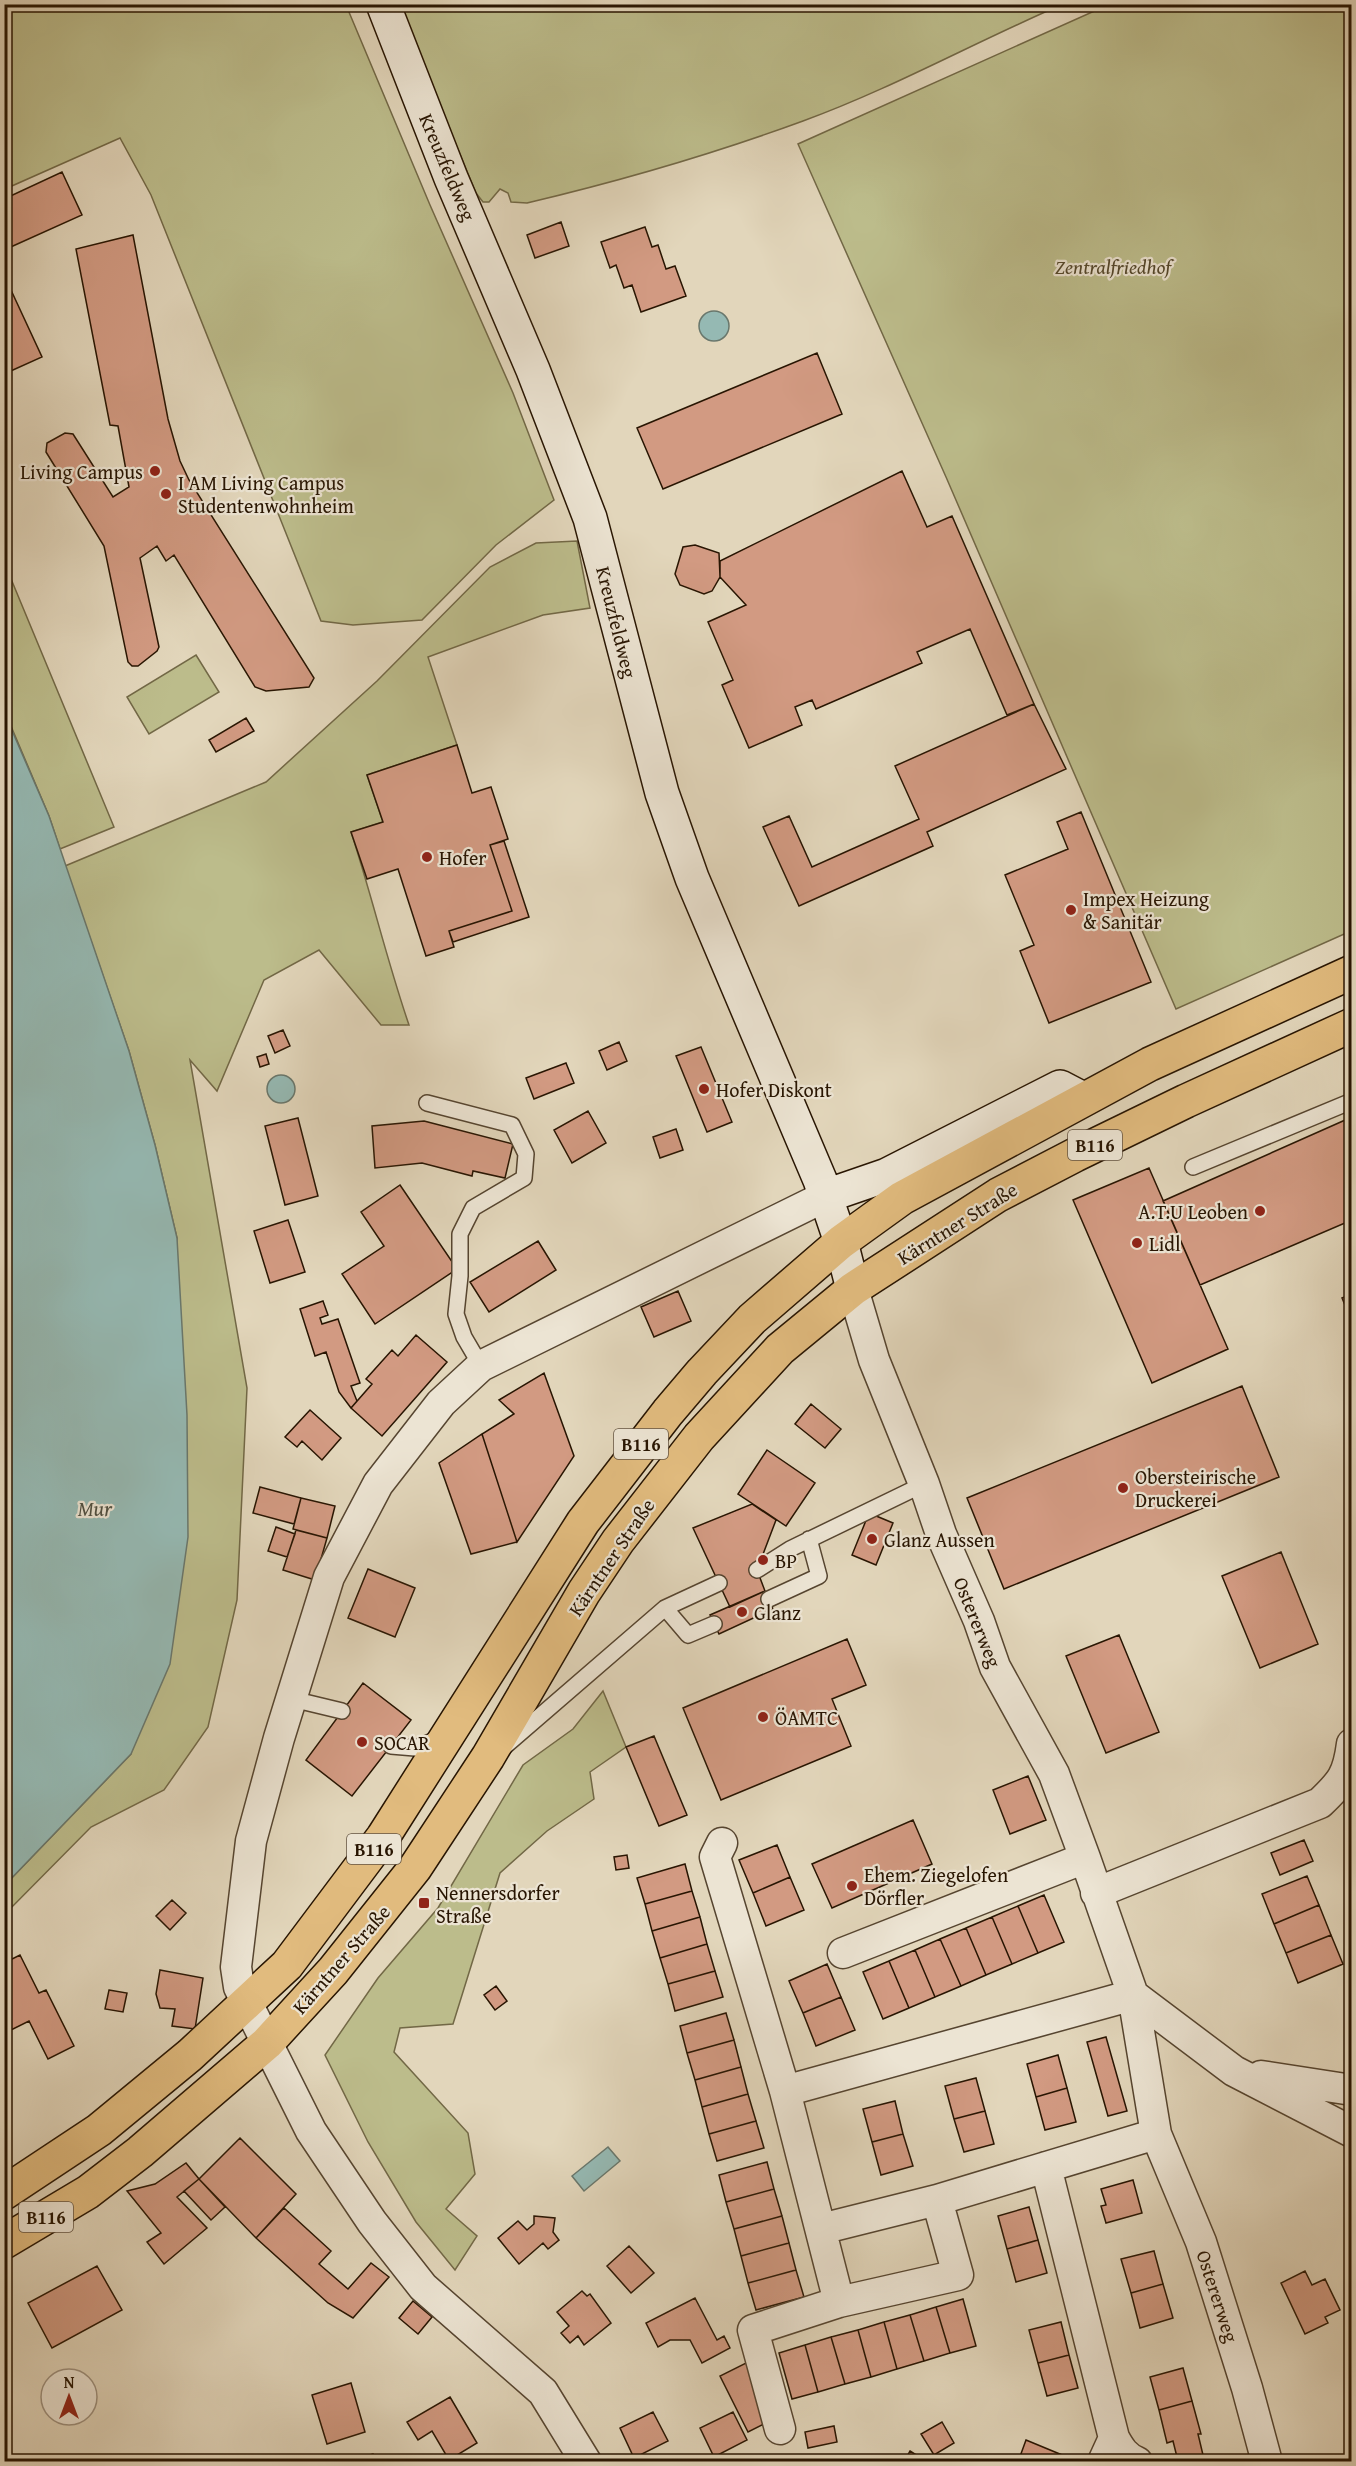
<svg xmlns="http://www.w3.org/2000/svg" width="1356" height="2466" viewBox="0 0 1356 2466" font-family="'Gentium Book Plus',serif">
<rect width="100%" height="100%" fill="#e2d6bb"/>
<filter id="stains"><feTurbulence type="fractalNoise" baseFrequency=".00333" numOctaves="4"/><feColorMatrix values="0 0 0 0 .2 0 0 0 0 .09 0 0 0 0 .02 0 0 0 .5 -.17"/></filter>
<radialGradient id="worn" r=".72"><stop offset=".6" stop-color="#630" stop-opacity="0"/><stop offset="1" stop-color="#630" stop-opacity=".3"/></radialGradient>
<!-- green -->
<path fill="#bcbc8b" stroke="#726846" stroke-width="1.5" d="M1110 4 1351 5V931L1176 1009 946 477 798 144Z
M4 5H346L430 205 513 393 554 500 496 545 422 620 353 625 321 621 151 195 120 138 5 189Z
M398 5H1061C975 42 891 89 803 121 713 154 620 181 527 203L511 202 508 193 500 189 489 202H483L476 193Z
M577 541 590 608 543 615 428 657 457 745 367 775 383 822 351 832C372 896 387 961 409 1025H381L319 950 264 980 217 1091 190 1060 247 1388 237 1600 208 1727 164 1790 91 1827 5 1914V1885L131 1754 177 1238 155 1145 129 1051 65 866 266 782 377 681 490 567 536 543Z
M4 562 114 827 60 849 49 816 5 712Z
M196 655 219 692 149 734 127 697Z
M603 1691 626 1747 590 1772 594 1799 547 1831 500 1873 453 2024 400 2028 394 2052 468 2133 475 2174 446 2209 477 2236 455 2270 416 2222 368 2142 325 2055 378 1978 438 1908 523 1765 573 1729Z"/>
<!-- water -->
<path fill="#95b9b3" stroke="#69776c" stroke-width="1.5" d="M699 326a15 15 0 1 1 30 0a15 15 0 1 1-30 0Z
M4 712 49 816 129 1051 155 1145 177 1238 187 1415 188 1537 170 1664 131 1754 5 1885Z
M267 1089a14 14 0 1 1 28 0a14 14 0 1 1-28 0Z
M608 2147 620 2161 584 2191 572 2176Z"/>
<!-- building -->
<path fill="#d29a82" stroke="#281502" stroke-width="1.5" d="M62 172 82 215 4 250V199Z
M561 222 569 246 535 258 527 235Z
M645 227 652 247 658 245 666 269 675 266 686 296 641 312 632 285 624 288 616 265 610 268 601 242Z
M133 235 168 419 180 461 189 480 314 678 309 687 266 691 255 687 174 555 166 561 157 546 140 558 159 647 157 651 138 666H132L128 662 104 546 46 452 47 443 65 433 73 434 113 497 129 487 118 426 110 425 76 249Z
M4 275 42 357 4 374Z
M817 353 842 414 663 489 637 428Z
M902 471 927 527 952 516 1034 704 1007 715 970 629 917 652 922 663 816 709 812 700 795 707 802 725 749 748 722 685 733 680 708 622 746 605 720 577V561Z
M695 545 719 553 720 577 712 591 704 594 680 585 675 574 683 547Z
M1034 704 1066 769 927 832 933 846 799 906 763 827 789 816 812 867 919 819 895 766Z
M246 718 254 731 216 752 209 740Z
M457 745 472 793 491 787 508 839 490 845 512 911 449 931 454 947 426 956 398 869 367 879 351 832 383 822 367 775Z
M1081 812 1151 982 1049 1023 1020 951 1034 945 1005 875 1068 849 1057 822Z
M504 841 529 917 453 942 449 931 512 911 490 845Z
M283 1030 290 1046 275 1053 268 1036Z
M619 1042 627 1061 607 1070 599 1051Z
M701 1047 732 1122 707 1132 676 1056Z
M266 1054 269 1064 260 1067 257 1057Z
M566 1063 574 1083 534 1099 526 1078Z
M588 1111 606 1143 572 1163 554 1130Z
M1352 1117V1220L1200 1285 1163 1201Z
M298 1118 318 1196 285 1205 265 1126Z
M424 1121 513 1144 505 1178 473 1171 472 1176 422 1163 375 1168 372 1126Z
M676 1129 683 1150 660 1158 653 1137Z
M1149 1168 1228 1349 1152 1383 1073 1200Z
M400 1185 457 1269 375 1324 342 1274 384 1246 361 1212Z
M288 1220 305 1272 270 1283 254 1231Z
M538 1241 556 1270 489 1312 470 1282Z
M678 1291 691 1321 654 1337 641 1307Z
M1352 1294V1322L1342 1298Z
M323 1301 328 1315 320 1318 322 1324 338 1319 360 1383 351 1386 357 1401 351 1408 339 1392 326 1352 315 1356 300 1309Z
M416 1335 447 1362 382 1436 351 1408 372 1384 366 1379 392 1350 398 1356Z
M544 1373 574 1456 517 1542 482 1434 514 1414 499 1400Z
M1242 1386 1279 1477 1004 1589 967 1498Z
M811 1404 841 1429 825 1448 795 1424Z
M310 1410 341 1438 322 1460 302 1441 297 1447 285 1437Z
M482 1434 517 1542 471 1554 439 1463Z
M767 1450 815 1483 786 1526 738 1494Z
M260 1487 301 1498 294 1524 253 1513Z
M301 1498 335 1506 327 1538 293 1529Z
M752 1504 776 1520 757 1570 765 1591 730 1607 693 1528Z
M869 1513 893 1523 876 1565 852 1555Z
M276 1527 295 1534 287 1557 268 1551Z
M296 1530 327 1538 315 1580 283 1570Z
M1281 1552 1318 1644 1260 1668 1222 1576Z
M368 1569 415 1588 395 1637 348 1618Z
M765 1591 773 1609 719 1634 710 1615Z
M1119 1635 1159 1732 1106 1753 1066 1656Z
M847 1639 866 1685 832 1699 851 1746 721 1800 683 1708Z
M363 1683 411 1720 352 1796 306 1760Z
M654 1736 687 1815 659 1826 626 1747Z
M1028 1776 1046 1820 1010 1834 993 1790Z
M913 1820 932 1864 832 1908 812 1864Z
M1304 1840 1313 1861 1280 1875 1271 1853Z
M777 1845 790 1877 753 1893 739 1860Z
M627 1855 629 1868 616 1870 614 1857Z
M685 1864 692 1891 645 1904 637 1878Z
M1307 1876 1319 1905 1274 1924 1262 1894Z
M790 1877 804 1910 766 1926 753 1893Z
M692 1891 700 1917 652 1931 645 1904Z
M1044 1895 1064 1942 1038 1953 1018 1906Z
M172 1900 186 1913 170 1930 156 1916Z
M1319 1905 1331 1935 1286 1953 1274 1924Z
M1018 1906 1038 1953 1012 1964 992 1917Z
M700 1917 707 1944 660 1958 652 1931Z
M992 1917 1012 1964 986 1975 966 1928Z
M966 1928 986 1975 961 1986 940 1939Z
M1331 1935 1343 1964 1298 1983 1286 1953Z
M940 1939 961 1986 935 1997 915 1950Z
M707 1944 715 1971 668 1984 660 1958Z
M915 1950 935 1997 909 2008 889 1961Z
M20 1955 39 1993 46 1990 74 2046 48 2059 29 2021 11 2030 4 2018V1963Z
M889 1961 909 2008 883 2019 863 1972Z
M827 1964 841 1997 803 2013 789 1981Z
M160 1970 203 1978 195 2029 172 2026 175 2009 160 2008 156 1994Z
M715 1971 723 1997 675 2011 668 1984Z
M496 1986 507 2001 495 2010 484 1995Z
M109 1990 127 1993 123 2012 105 2009Z
M841 1997 855 2030 816 2046 803 2013Z
M726 2013 734 2040 687 2053 680 2026Z
M1106 2037 1127 2111 1108 2116 1087 2042Z
M734 2040 741 2067 695 2080 687 2053Z
M1058 2055 1067 2088 1036 2097 1027 2064Z
M741 2067 748 2094 702 2107 695 2080Z
M976 2078 985 2111 954 2119 945 2086Z
M1067 2088 1076 2122 1045 2130 1036 2097Z
M748 2094 756 2121 709 2134 702 2107Z
M895 2101 903 2134 872 2142 863 2109Z
M985 2111 994 2144 964 2152 954 2119Z
M756 2121 764 2148 717 2161 709 2134Z
M903 2134 913 2166 881 2175 872 2142Z
M240 2138 296 2194 256 2238 199 2179Z
M767 2162 774 2189 726 2202 719 2175Z
M186 2163 199 2179 177 2197 207 2228 164 2264 147 2242 161 2233 127 2191 155 2184Z
M199 2179 225 2207 211 2220 184 2191Z
M1133 2180 1142 2213 1106 2223 1101 2206 1106 2205 1101 2189Z
M774 2189 782 2216 734 2229 726 2202Z
M1029 2207 1038 2240 1007 2249 998 2216Z
M284 2208 331 2251 319 2264 348 2289 371 2263 389 2277 353 2318 328 2303 256 2238Z
M534 2216 555 2218 553 2232 559 2240 548 2249 543 2243 519 2264 498 2238 518 2221 527 2230 534 2224Z
M782 2216 789 2243 741 2256 734 2229Z
M1038 2240 1047 2273 1016 2282 1007 2249Z
M789 2243 796 2270 748 2283 741 2256Z
M629 2246 654 2273 631 2293 607 2266Z
M1154 2251 1163 2284 1131 2293 1121 2259Z
M97 2266 122 2310 52 2348 28 2303Z
M796 2270 804 2297 756 2310 748 2283Z
M1305 2271 1312 2285 1325 2279 1340 2310 1325 2317 1328 2323 1305 2334 1281 2283Z
M1163 2284 1173 2318 1140 2328 1131 2293Z
M582 2291 587 2296 590 2294 611 2323 584 2345 578 2336 570 2343 561 2333 569 2326 557 2312Z
M695 2298 717 2340 724 2336 730 2348 702 2363 690 2340H670L658 2347 646 2323Z
M963 2299 976 2346 950 2353 936 2307Z
M413 2301 432 2317 418 2334 399 2318Z
M936 2307 950 2353 924 2361 910 2315Z
M910 2315 924 2361 897 2369 884 2322Z
M884 2322 897 2369 871 2377 858 2330Z
M1061 2322 1069 2355 1038 2363 1029 2330Z
M858 2330 871 2377 845 2384 831 2337Z
M831 2337 845 2384 818 2392 805 2345Z
M805 2345 818 2392 792 2399 779 2353Z
M1069 2355 1078 2388 1047 2396 1038 2363Z
M748 2362 764 2424 748 2432 720 2376Z
M1183 2368 1192 2401 1159 2410 1150 2377Z
M351 2383 365 2432 327 2444 312 2395Z
M450 2397 477 2443 449 2460 432 2431 418 2440 407 2422Z
M1192 2401 1201 2434H1198L1203 2455 1178 2461 1173 2441 1167 2443 1159 2410Z
M653 2412 668 2441 634 2458 620 2428Z
M733 2412 747 2440 714 2457 700 2428Z
M942 2422 954 2443 934 2455 921 2434Z
M834 2426 837 2442 808 2448 805 2432Z
M1026 2440 1067 2457 1065 2462H1018Z
M910 2451 918 2456 915 2462 905 2460Z
M373 2454 376 2462H348Z"/>
<g fill="none" stroke-linecap="round" stroke-linejoin="round">
<defs>
<path id="service" d="M427 1103 512 1125 526 1154 524 1178 473 1208 460 1234V1276L456 1314 464 1337 481 1366
M1193 1167 1352 1101
M757 1570 790 1549 924 1484
M769 1599 819 1576 809 1539
M665 1608 688 1635 714 1624
M292 1699 342 1711
M391 1746 415 1748 440 1738
M503 1748 665 1608 719 1583"/>
<path id="minor" d="M853 1289 874 1360 924 1484 941 1534 979 1621 995 1667 1054 1774 1085 1858 1133 1995 1156 2134 1201 2242 1247 2388 1267 2462
M722 1843 715 1857 785 2091 839 2302 753 2330 780 2429
M1096 1893 1320 1803C1342 1782 1348 1775 1352 1744
M843 1953 1085 1858
M1261 2076 1352 2090
M785 2091 1133 1995 1234 2071 1352 2132
M1046 2167 1114 2438 1103 2462
M821 2229 937 2200
M839 2302 958 2275 937 2200 1156 2134
M1114 2438C1120 2449 1125 2457 1137 2462
M586 2462 543 2392 423 2287 372 2222 311 2131 239 1987 236 1967 251 1841 279 1738 329 1577 378 1484 441 1403 481 1366 826 1196"/>
<path id="secondary" d="M383 4 451 178 533 370 590 518 662 793 692 878 820 1180 841 1242 853 1289
M826 1196 887 1175 1060 1087 1083 1099"/>
<path id="primary" d="M4 2193 99 2130 190 2055 287 1965 383 1837 583 1522 668 1412 702 1372 752 1319 841 1242 902 1198 1150 1064 1352 972
M4 2242 88 2192 140 2152 267 2043 333 1971 415 1868 488 1757 584 1592 618 1541 699 1437 780 1349 853 1289 998 1195 1075 1155 1186 1101 1352 1025"/>
</defs>
<!-- service casing -->
<use href="#service" stroke="#564530" stroke-width="18"/>
<!-- minor casing -->
<use href="#minor" stroke="#564530" stroke-width="33"/>
<!-- secondary casing -->
<use href="#secondary" stroke="#281502" stroke-width="36"/>
<!-- primary casing -->
<use href="#primary" stroke="#281502" stroke-width="36"/>
<!-- service -->
<use href="#service" stroke="#ece4d3" stroke-width="15"/>
<!-- minor -->
<use href="#minor" stroke="#ece4d3" stroke-width="30"/>
<!-- secondary -->
<use href="#secondary" stroke="#ece4d3" stroke-width="33"/>
<!-- primary -->
<use href="#primary" stroke="#e1bb7e" stroke-width="33"/>
</g>
<!-- markers -->
<g fill="#8f2418" stroke="#ece4d3" stroke-width="2">
<circle cx="155" cy="471" r="6"/>
<circle cx="166" cy="494" r="6"/>
<circle cx="427" cy="857" r="6"/>
<circle cx="1071" cy="910" r="6"/>
<circle cx="704" cy="1089" r="6"/>
<circle cx="1260" cy="1211" r="6"/>
<circle cx="1137" cy="1243" r="6"/>
<circle cx="1123" cy="1488" r="6"/>
<circle cx="872" cy="1539" r="6"/>
<circle cx="763" cy="1560" r="6"/>
<circle cx="742" cy="1612" r="6"/>
<circle cx="763" cy="1717" r="6"/>
<circle cx="362" cy="1742" r="6"/>
<circle cx="852" cy="1886" r="6"/>
<rect x="418" y="1897" width="12" height="12" rx="3"/>
</g>
<g text-anchor="middle" dominant-baseline="central" stroke-width="4.5" stroke-linejoin="round" paint-order="stroke">
<!-- shield labels -->
<g fill="#ece4d3" stroke="#635341" stroke-width="1.5">
<rect x="1068" y="1130" width="54" height="30" rx="4.5"/>
<rect x="614" y="1429" width="54" height="30" rx="4.5"/>
<rect x="347" y="1834" width="54" height="30" rx="4.5"/>
<rect x="19" y="2202" width="54" height="30" rx="4.5"/>
</g>
<g font-size="18" font-weight="bold" fill="#281502">
<text x="1095" y="1145">B116</text>
<text x="641" y="1444">B116</text>
<text x="374" y="1849">B116</text>
<text x="46" y="2217">B116</text>
</g>
<!-- street labels -->
<g font-size="20" fill="#281502" stroke="#ece4d3">
<text transform="translate(448 167) rotate(67)">Kreuzfeldweg</text>
<text transform="translate(617 622) rotate(76)">Kreuzfeldweg</text>
<text transform="translate(957 1223) rotate(-32)">Kärntner Straße</text>
<text transform="translate(611 1557) rotate(-56)">Kärntner Straße</text>
<text transform="translate(978 1622) rotate(68)">Ostererweg</text>
<text transform="translate(341 1959) rotate(-49)">Kärntner Straße</text>
<text transform="translate(1218 2296) rotate(72)">Ostererweg</text>
</g>
<!-- park labels -->
<g font-size="20" font-style="italic" fill="#54472b" stroke="#ece4d3">
<text x="1113" y="266">Zentralfriedhof</text>
</g>
<!-- poi labels -->
<g font-size="20" fill="#281502" stroke="#ece4d3" text-anchor="start">
<text x="143" y="471" text-anchor="end">Living Campus</text>
<text x="178" y="482">I AM Living Campus<tspan x="178" dy="23">Studentenwohnheim</tspan></text>
<text x="439" y="857">Hofer</text>
<text x="1083" y="898">Impex Heizung<tspan x="1083" dy="23">&amp; Sanitär</tspan></text>
<text x="716" y="1089">Hofer Diskont</text>
<text x="1248" y="1211" text-anchor="end">A.T.U Leoben</text>
<text x="1149" y="1243">Lidl</text>
<text x="1135" y="1476">Obersteirische<tspan x="1135" dy="23">Druckerei</tspan></text>
<text x="884" y="1539">Glanz Aussen</text>
<text x="775" y="1560">BP</text>
<text x="754" y="1612">Glanz</text>
<text x="775" y="1717">ÖAMTC</text>
<text x="374" y="1742">SOCAR</text>
<text x="864" y="1874">Ehem. Ziegelofen<tspan x="864" dy="23">Dörfler</tspan></text>
<text x="436" y="1892">Nennersdorfer<tspan x="436" dy="23">Straße</tspan></text>
</g>
<!-- water labels -->
<g font-size="21" font-style="italic" fill="#4e4e40" stroke="#ece4d3">
<text x="95" y="1508">Mur</text>
</g>
</g>
<!-- margin -->
<rect width="1356" height="2466" fill="none" stroke="#e2d6bb" stroke-width="24"/>
<rect x="6" y="6" width="1344" height="2454" fill="none" stroke="#281502" stroke-width="3"/>
<rect x="12" y="12" width="1332" height="2442" fill="none" stroke="#281502" stroke-width="1.5"/>
<!-- north arrow -->
<g transform="translate(69 2397)"><circle r="28" fill="#ece4d3" stroke="#9e917f" stroke-width="1.5"/>
<path d="M0-4.5L10 22L0 15L-10 22Z" fill="#8f2418"/>
<text y="-9" font-size="16" font-weight="bold" text-anchor="middle" fill="#281502">N</text>
</g>
<rect width="100%" height="100%" filter="url(#stains)"/>
<rect width="100%" height="100%" fill="url(#worn)"/>
</svg>
